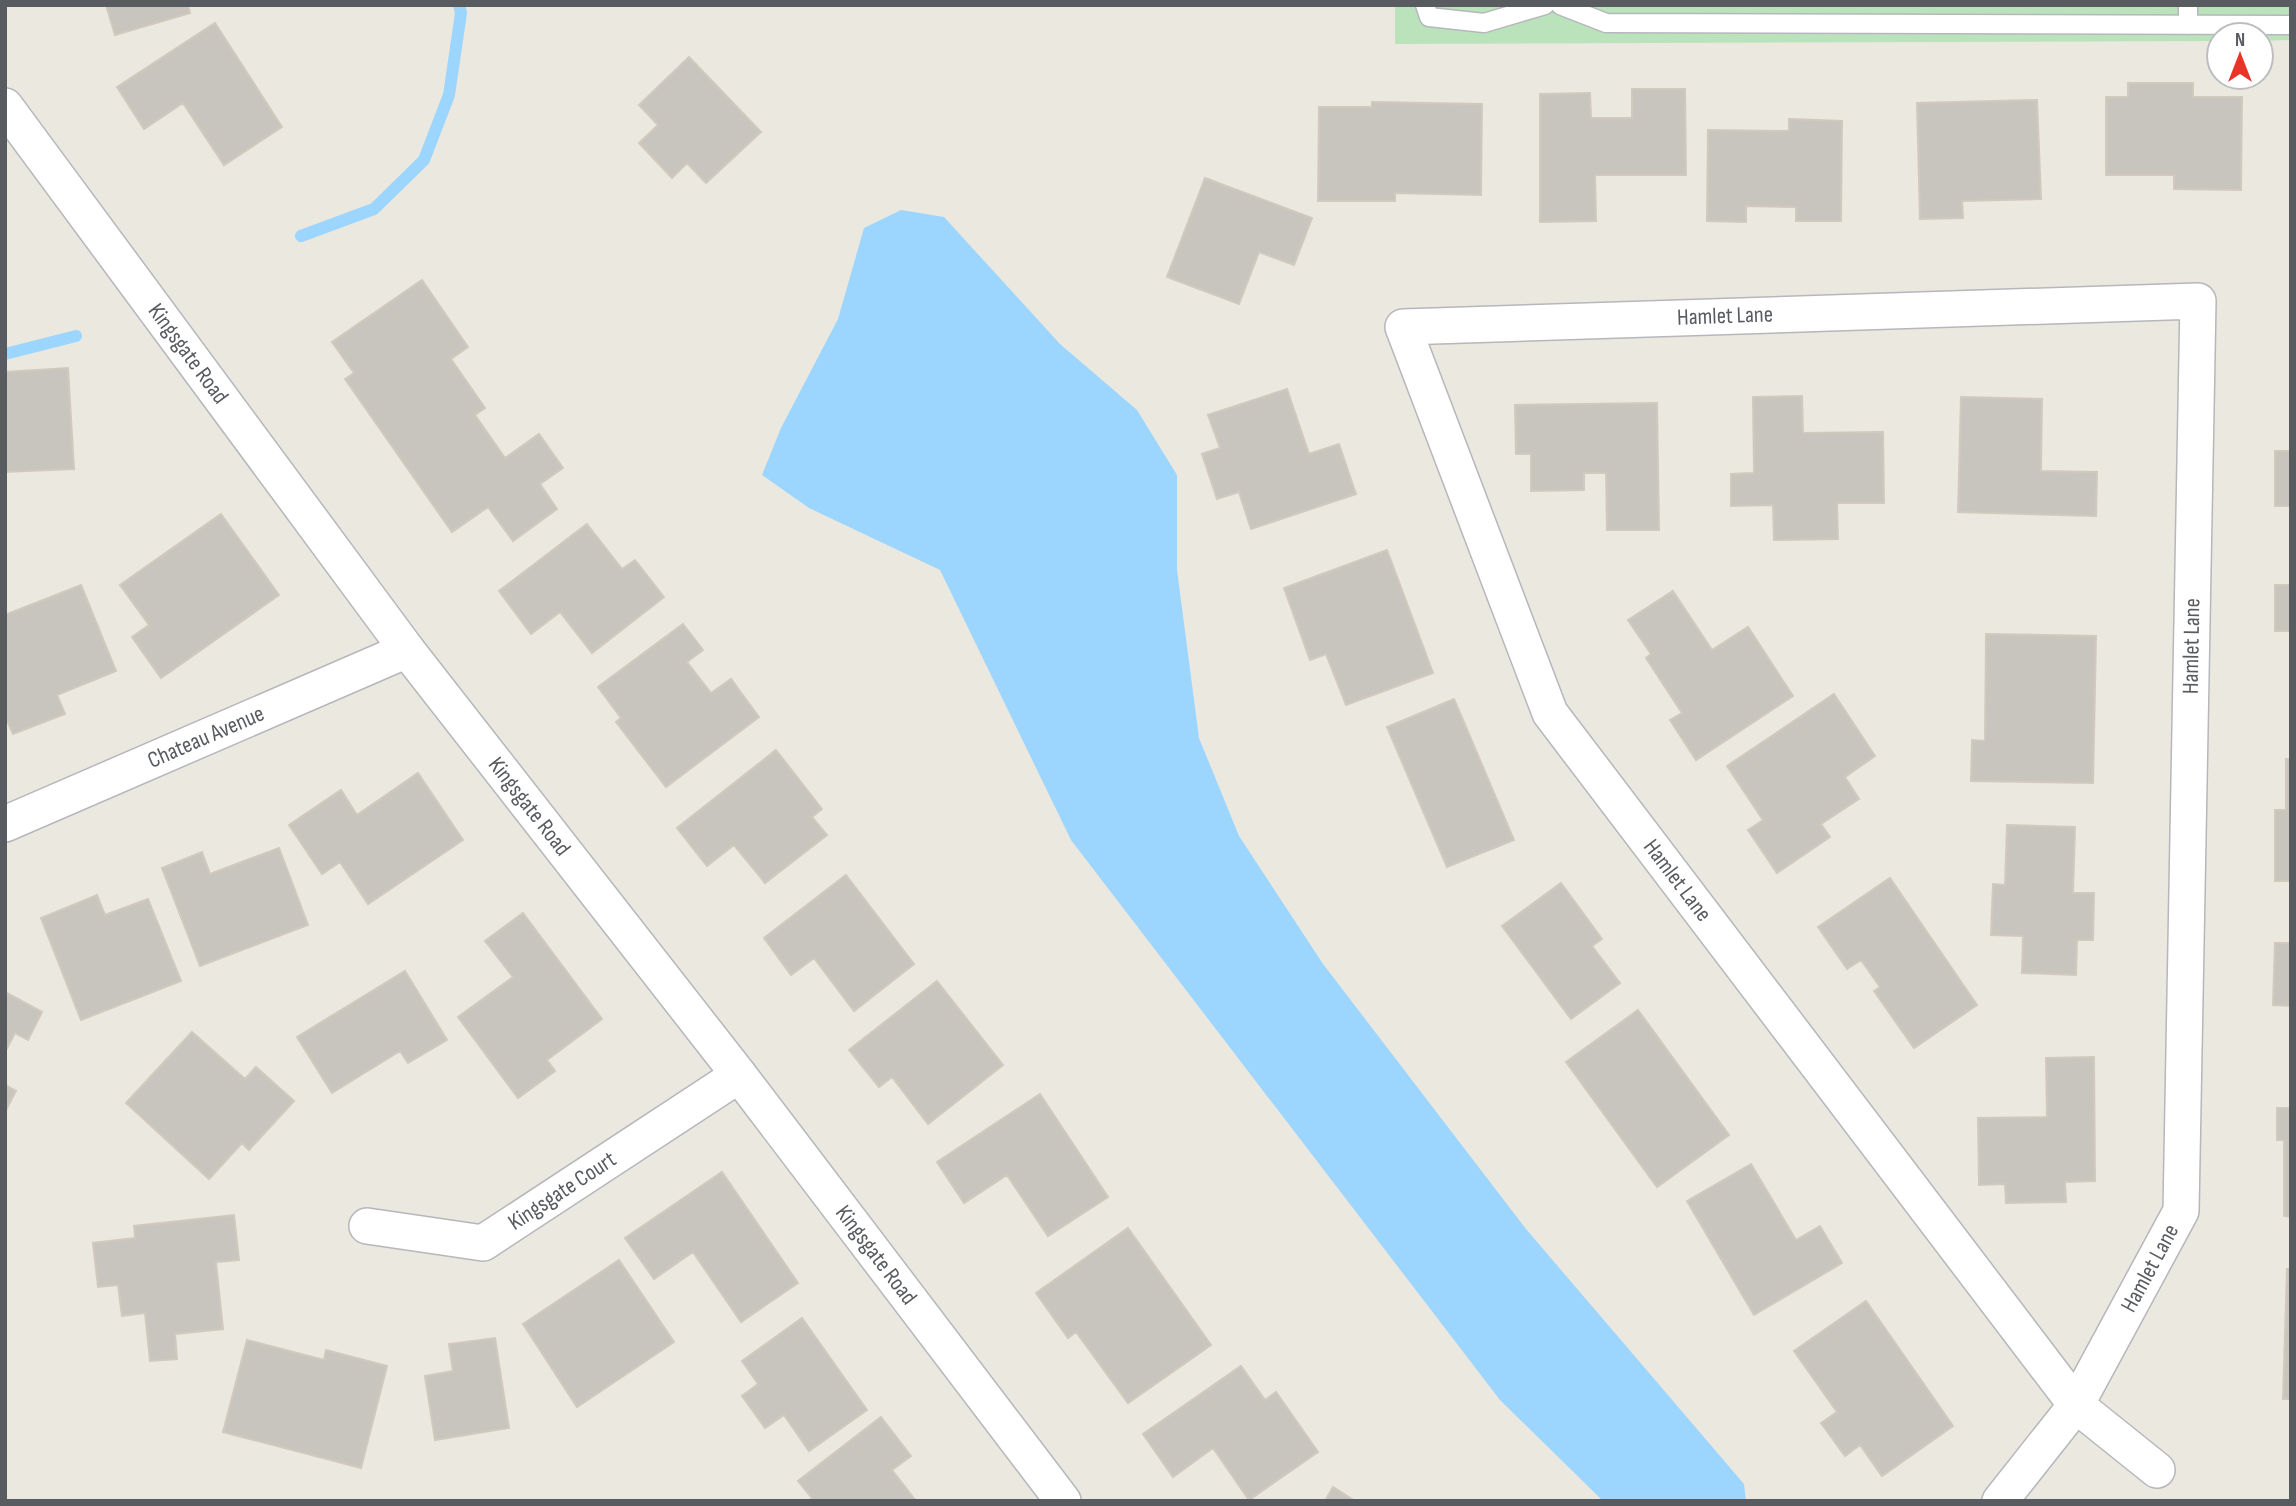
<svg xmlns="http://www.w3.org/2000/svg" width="2296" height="1506" viewBox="0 0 2296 1506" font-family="'Sofia Sans Condensed',sans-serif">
<rect width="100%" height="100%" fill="#ebe8df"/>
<!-- green -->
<path fill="#bbe3bb" d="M1395 5H2291V40L2261 41V35H2219V41L1395 44Z"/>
<!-- water -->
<path fill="#9cd5fe" d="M901 210 944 217 1060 344 1137 410 1177 475V570L1199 738 1239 836 1323 964 1526 1229 1744 1484 1746 1501H1603L1500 1400 1071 840 940 570 809 508 762 475 781 428 838 319 864 228Z"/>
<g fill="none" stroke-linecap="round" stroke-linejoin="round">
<!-- stream -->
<path stroke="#9cd5fe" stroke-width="12" d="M301 236 374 209 424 160 449 95 461 13 459 5
M5 354 76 336"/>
</g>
<!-- building -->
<path fill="#c8c5be" stroke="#d0cabd" stroke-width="2" d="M106 5H188L190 13 115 35Z
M215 23 282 127 224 165 183 103 144 129 117 87Z
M689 57 761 132 706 183 687 163 672 178 639 143 658 125 639 105Z
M2128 83H2193V97H2242L2241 190 2174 189V175H2106V97H2128Z
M1632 89H1685L1686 175H1595L1596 221 1540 222V94L1590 93 1591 118H1632Z
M2037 100 2041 199 1962 201 1963 218 1920 219 1917 103Z
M1372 102 1482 104 1481 195 1395 193V201H1318L1319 107H1372Z
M1789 119 1842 121 1841 221H1796V207L1746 206V222L1707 221 1708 130 1789 131Z
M1205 178 1312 218 1294 265 1259 252 1239 304 1167 277Z
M422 280 468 347 451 359 485 408 475 415 505 458 539 434 563 468 540 484 557 509 513 541 488 507 452 532 345 379 354 373 332 342Z
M68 368 74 469 5 472V372Z
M1287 389 1309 454 1339 444 1356 494 1251 529 1239 492 1217 499 1202 454 1220 448 1208 415Z
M1802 396 1803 433 1883 432 1884 503H1837L1838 539 1774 540 1773 505 1731 506V474L1754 473 1753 397Z
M1961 397 2042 399 2041 471 2097 472 2096 516 1958 512Z
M1657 403 1659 530H1607L1606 473H1584V490L1531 491V454H1516L1515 405Z
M2275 451H2291V506H2275Z
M221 514 279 595 161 678 132 637 149 625 120 585Z
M587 524 622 569 635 560 664 597 592 653 560 612 531 634 499 591Z
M1387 550 1433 673 1346 705 1326 654 1310 660 1284 588Z
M81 585 116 671 57 695 65 714 13 734 5 716V615Z
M2275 585H2291V631H2275Z
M1673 591 1712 650 1748 627 1793 696 1696 760 1670 720 1682 713 1646 658 1651 654 1628 620Z
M683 624 703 650 687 662 711 693 731 679 759 717 666 787 616 722 621 718 598 687Z
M1986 634 2096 636 2093 783 1971 781 1972 740 1985 741Z
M1834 694 1875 756 1845 777 1859 799 1821 824 1830 837 1777 873 1748 830 1763 820 1727 766Z
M1454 699 1514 840 1447 867 1387 727Z
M776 750 822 809 812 817 827 835 765 883 734 845 707 866 677 828Z
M2286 759H2291V881H2275V810H2286Z
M418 773 463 840 368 904 340 862 322 874 289 825 341 790 357 815Z
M2007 825 2075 827 2073 893H2094L2093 940H2077L2076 975 2022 973 2023 936 1991 935 1993 884 2005 885Z
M279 848 308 925 200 966 162 868 202 852 210 874Z
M846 875 914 964 854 1011 814 958 791 975 764 938Z
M1890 878 1977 1005 1914 1048 1874 991 1880 987 1861 960 1847 969 1818 927Z
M1561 883 1602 939 1592 946 1620 983 1571 1019 1502 926Z
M97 895 105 915 148 899 181 981 81 1020 41 918Z
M523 913 602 1019 547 1060 555 1071 518 1098 458 1017 513 977 485 941Z
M2275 943H2291V1006L2273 1005Z
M405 971 447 1040 408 1063 400 1051 332 1093 297 1037Z
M937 981 1003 1065 928 1124 892 1077 879 1087 849 1050Z
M5 992 42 1012 28 1040 15 1033 5 1052Z
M1638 1010 1729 1135 1657 1187 1566 1062Z
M192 1032 245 1079 256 1067 294 1101 249 1150 242 1143 209 1179 126 1103Z
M2094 1057 2095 1181 2065 1182 2066 1202 2006 1203 2005 1184 1979 1185 1978 1118 2047 1117 2046 1058Z
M5 1085 16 1091 5 1112Z
M1040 1094 1108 1197 1048 1236 1007 1175 964 1203 937 1162Z
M2277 1108H2291V1217L2284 1216V1140H2277Z
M1751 1164 1796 1240 1820 1226 1842 1263 1754 1315 1687 1201Z
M722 1172 798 1283 741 1322 693 1252 654 1279 625 1238Z
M234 1215 239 1260 216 1262 223 1329 175 1334 177 1359 150 1361 145 1313 122 1316 118 1285 98 1287 93 1243 135 1238 134 1226Z
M1128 1228 1211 1345 1128 1403 1076 1332 1068 1338 1036 1293Z
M619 1260 674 1342 577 1407 523 1324Z
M2287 1269H2291V1399H2283Z
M1866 1301 1953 1426 1882 1476 1860 1445 1845 1456 1821 1423 1837 1412 1794 1351Z
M802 1318 867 1410 809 1451 784 1415 765 1428 742 1396 758 1384 742 1361Z
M495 1338 509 1428 435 1440 425 1376 453 1371 449 1344Z
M247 1340 324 1360 326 1350 387 1366 361 1468 223 1432Z
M1241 1366 1265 1400 1276 1392 1318 1452 1249 1500 1213 1448 1173 1477 1143 1434Z
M881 1417 911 1456 892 1470 916 1501H808L812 1498 798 1481Z
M1333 1487 1355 1501H1325Z"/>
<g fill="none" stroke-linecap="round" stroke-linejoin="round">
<defs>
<path id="lane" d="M1425 5 1429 17 1484 23 1545 5
M1560 5 1606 23 2291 25
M2188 5V25"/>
<g id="street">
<path id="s1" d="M5 106 407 650 739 1075 1063 1501"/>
<path id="s2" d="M5 824 407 650"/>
<path id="s3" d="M367 1226 483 1243 739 1075"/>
<path id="s4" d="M2000 1501 2076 1405 2181 1211 2198 301 1403 327 1550 713 2076 1405 2157 1470"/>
</g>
</defs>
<!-- lane casing -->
<use href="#lane" stroke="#b5b7bc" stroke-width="21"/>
<!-- street casing -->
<use href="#street" stroke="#b5b7bc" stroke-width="38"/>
<!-- lane -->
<use href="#lane" stroke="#fff" stroke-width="18"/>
<!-- street -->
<use href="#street" stroke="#fff" stroke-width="35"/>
</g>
<g text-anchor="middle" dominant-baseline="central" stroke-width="7" stroke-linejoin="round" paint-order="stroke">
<!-- street labels -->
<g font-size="23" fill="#585c60" stroke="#fff">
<text transform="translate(1725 316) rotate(-2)">Hamlet Lane</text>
<text stroke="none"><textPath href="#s1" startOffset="308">Kingsgate Road</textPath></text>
<text stroke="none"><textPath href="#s4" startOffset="908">Hamlet Lane</textPath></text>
<text stroke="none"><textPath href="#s2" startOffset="219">Chateau Avenue</textPath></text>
<text stroke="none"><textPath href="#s1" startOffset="875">Kingsgate Road</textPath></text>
<text stroke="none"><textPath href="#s4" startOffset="2672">Hamlet Lane</textPath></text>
<text stroke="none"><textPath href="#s3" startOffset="212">Kingsgate Court</textPath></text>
<text stroke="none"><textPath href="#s1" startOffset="1442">Kingsgate Road</textPath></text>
<text stroke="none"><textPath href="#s4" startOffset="278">Hamlet Lane</textPath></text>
</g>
</g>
<!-- border -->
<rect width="2296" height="1506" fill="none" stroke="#585c60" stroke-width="14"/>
<!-- north arrow -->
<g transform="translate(2240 56)"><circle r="33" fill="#ffffff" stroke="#bcbebf" stroke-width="2"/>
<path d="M0-5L12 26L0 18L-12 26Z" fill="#e7352a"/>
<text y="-10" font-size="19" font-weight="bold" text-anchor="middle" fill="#585c60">N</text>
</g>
</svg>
